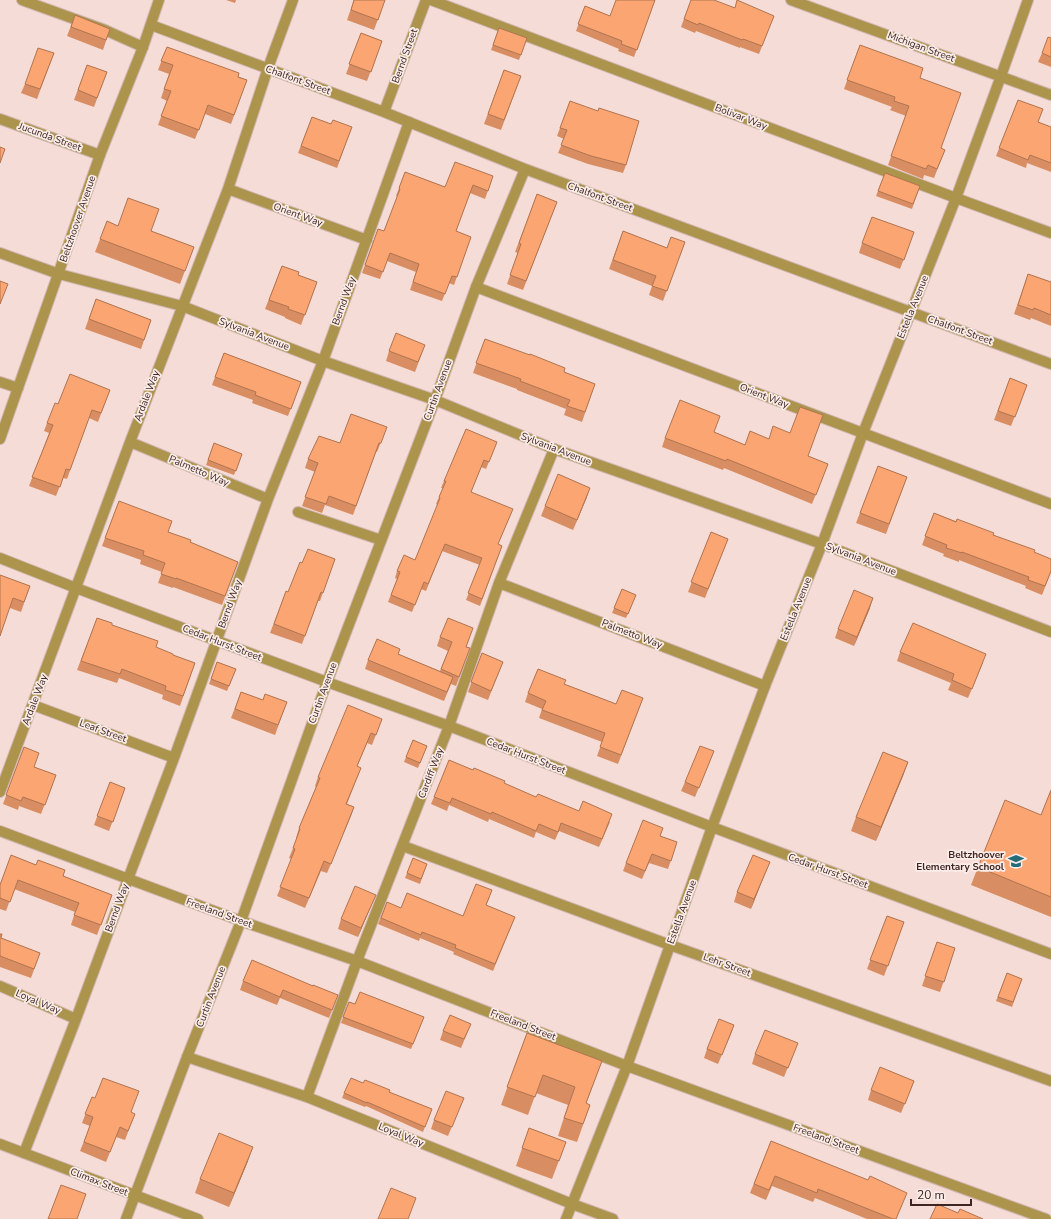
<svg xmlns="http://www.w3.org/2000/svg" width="1051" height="1219" viewBox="0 0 1051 1219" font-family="'Nunito Sans',sans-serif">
<rect width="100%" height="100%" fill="#f6dcd6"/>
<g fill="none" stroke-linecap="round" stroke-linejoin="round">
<defs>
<path id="service" d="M22 0 105 30 143 47
M431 0 956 198 1051 233
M228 189 367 240
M0 253 59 274
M476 287 1051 504
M130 442 268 499
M298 512 381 540
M499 583 765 686
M33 705 174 758
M0 792 130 442 228 189 268 68 293 0
M403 846 670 945 1051 1081
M0 986 76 1019
M187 1057 307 1097 572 1204 613 1219
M307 1097 357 961 449 726 499 583 554 449
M24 1153 76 1019 128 879 174 758 268 499 323 361 409 122"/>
<path id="minor" d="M791 0 1051 95
M151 25 384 112 525 169 1051 364
M384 112 426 0
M0 119 100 155
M59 274 182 306 323 361 435 400 554 449 822 544 1051 632
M0 382 18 388
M0 558 76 588 327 682 449 726 712 827 1051 954
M0 831 241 921 357 961 627 1066 1046 1219
M0 1144 198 1219
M126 1219 187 1057 241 921 327 682 435 400 476 287 525 169
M566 1219 627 1066 712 827 765 686 822 544 863 433 956 198 1001 76 1028 0"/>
<path id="tertiary" d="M0 439 100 155 143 47 159 0"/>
</defs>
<!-- service casing -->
<use href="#service" stroke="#d1b7b2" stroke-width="12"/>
<!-- minor casing -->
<use href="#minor" stroke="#d1b7b2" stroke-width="12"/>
<!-- tertiary casing -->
<use href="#tertiary" stroke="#d1b7b2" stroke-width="12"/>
<!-- service -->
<use href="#service" stroke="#ac944d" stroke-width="10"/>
<!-- minor -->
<use href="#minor" stroke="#ac944d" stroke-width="10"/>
<!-- tertiary -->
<use href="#tertiary" stroke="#ac944d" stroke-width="10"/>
</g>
<!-- wall -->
<path fill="#d88e62" d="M226 0H236L235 3Z
M354 0H385L374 30 347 20Z
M655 0 634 57 618 51 619 49 576 31 585 6 610 16Z
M691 0 735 8 774 16 759 54 740 47V48L696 31 695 33 681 27Z
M75 15 110 29 103 50 67 36Z
M499 28 527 38 519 60 491 50Z
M361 33 382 41 367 81 346 74Z
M1051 38V67L1038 62 1042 53Z
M860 45 920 78 941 148 945 150 934 178 924 175 923 179 888 165 906 116 890 110 892 107 844 89Z
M167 47 247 80 231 124 205 114 195 139 158 125 167 101 161 98 169 74 158 70Z
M54 53 37 99 21 93 25 84Z
M87 65 107 72 94 107 74 100Z
M504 70 521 76 501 130 484 124Z
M1018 100 1038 122 1051 127V172L1027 163 1026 168 996 156Z
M570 101 626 165 623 173 588 164 558 153 564 139 557 136Z
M312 117 331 124 352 127 337 168 298 153Z
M405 172 445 187 493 176 485 199 470 193 456 231 471 237 454 285 449 283 442 301 410 290 416 272 387 261 380 279 362 273 378 229 384 231 398 197 396 196Z
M885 173 920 186 912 209 876 196Z
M537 194 557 202 523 290 507 284 518 253 515 252Z
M107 221 118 226 151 231 194 247 180 284 95 252Z
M623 231 667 248 685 242 663 301 649 295 652 286 609 269Z
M914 232 900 269 859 253 862 243Z
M282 266 298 275 317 282 301 325 285 318V317L265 309Z
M1028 274 1051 282V326L1031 318 1030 320 1014 314Z
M96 299 151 320 141 349 85 329Z
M485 339 564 372 595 384 582 422 564 415 566 409 517 390V389L473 373Z
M425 345 415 372 386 361 389 351Z
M224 353 301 382 288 416 252 403 253 400 212 385Z
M1010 378 1027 385 1011 426 994 420Z
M110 390 98 422 89 418 67 479 63 478 56 496 29 486 49 433 44 431 47 423 58 404Z
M387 427 377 452H376L353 515 325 505 322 513 302 506 315 472 305 468 308 459 340 443Z
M714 432 745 445 808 456 828 464 812 504 724 468 723 470 662 447 665 438Z
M497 442 486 469 481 467 471 492 510 516 498 544 502 546 480 606 466 600 480 565 442 551 426 591 421 589 412 612 388 602 397 579 395 578 397 571 415 560 438 505 436 504 443 488H441L444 481Z
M214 443 242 454 234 475 206 465Z
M878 466 907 477 886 534 856 523Z
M587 497 573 530 541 516 545 506Z
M119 501 169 532 190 542 238 562 222 605 173 587V588L158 583 162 572 140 564 141 560 102 546Z
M934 513 993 535 1034 552 1051 572 1042 595 1025 588 1026 586 959 560V562L943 556 944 554 922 545Z
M711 532 728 539 705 598 688 592Z
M335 559 320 601H318L302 644 270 633 286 591 288 592 302 563Z
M0 575 30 586 21 612 10 608Z
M622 589 636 595 626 618 612 613Z
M870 608 854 646 835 638 838 629Z
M97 618 156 647 173 655 195 663 180 706 162 699 163 695 119 678 117 683 77 670Z
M473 628 466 647 470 648 456 686 451 684 444 701 365 669 368 660 398 654 440 671 448 651 437 646 440 637Z
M900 652 983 663 968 698 948 690 951 683 897 661Z
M482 653 503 662 488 700 468 692Z
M217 662 236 669 227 691 209 684Z
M564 684 616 704 643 698 618 764 597 756 602 742 539 718 542 709 525 702 528 693Z
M241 692 263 700 287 702 275 735 231 718Z
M382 719 372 745 367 743 357 767 361 768 347 804 354 807 327 873 321 871 305 908 277 896 292 859 289 858 297 838H296L299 828 316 787 315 786 318 777Z
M413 740 427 746 418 768 404 762Z
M24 747 34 767 56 775 41 814 19 806 18 810 3 804Z
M714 751 695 797 681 791 685 782Z
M908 762 903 776 876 841 851 831 856 817Z
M473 770 536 797 610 822 599 847 559 831 555 840 536 832 534 838 489 819 488 822 449 805 447 811 431 804 434 797Z
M110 782 125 788 109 831 94 825Z
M1051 790V917L971 885 978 867 1041 815Z
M663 828 660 836 677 842 668 869 649 863 642 879 623 871 626 863Z
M11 855 63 876 112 895 97 935 71 925 75 912 14 889 6 911 0 909V885Z
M413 858 427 864 420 884 405 878Z
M770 862 751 909 734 902 737 892Z
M376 895 372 904 358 937 338 929 341 919Z
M490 897 486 905 515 917 493 971 453 954 454 952 420 938 419 941 378 924 387 902 401 908 463 916Z
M887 916 904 922 884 976 867 969Z
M0 934 1 938 40 953 31 978 0 967Z
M937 942 955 948 940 992 922 986Z
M1007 973 1022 979 1012 1007 996 1001Z
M243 981 313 986 338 995 329 1018 280 998 277 1005 240 990Z
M349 1002 355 1004 424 1017 411 1049 341 1023Z
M471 1024 461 1048 440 1040 443 1031Z
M734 1025 718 1064 704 1058 707 1049Z
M527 1033 602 1061 586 1104 590 1105 577 1142 558 1136 568 1105 536 1093 528 1115 501 1105Z
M794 1052 784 1077 752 1064 755 1054Z
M914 1081 901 1113 868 1100 871 1090Z
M363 1083 389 1092 432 1109 423 1132 366 1106 365 1107 342 1098 344 1093Z
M92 1097 135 1114 125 1140 116 1137 106 1162 80 1151 90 1126 82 1123Z
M464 1098 448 1136 431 1129 434 1120Z
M529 1128 566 1142 552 1179 516 1166Z
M771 1141 903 1202 896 1219H867L815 1198 813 1202 772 1186 766 1200 750 1193Z
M248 1161 229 1207 195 1193 200 1179Z"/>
<!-- shaded-wall -->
<path fill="#b07450" d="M590 488 587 497 573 530 577 520Z
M873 598 870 608 854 646 857 637Z
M908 762 903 776 876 841 881 827Z
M354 807 351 816 327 873 331 864Z
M770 862 766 871 751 909 754 899Z
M376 895 372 904 358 937 361 928Z
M734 1025 731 1034 718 1064 722 1055Z
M253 1147 248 1161 229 1207 234 1193Z"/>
<!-- building -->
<path fill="#fba572" stroke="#b07450" d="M354 0H385L378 20 351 10Z
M616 0H655L637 50 621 44 622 41 578 24 585 6 610 16Z
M691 0H714L735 8 737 0 774 16 762 46 743 39 742 40 699 23 698 25 684 19Z
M75 15 110 29 106 40 71 27Z
M499 28 527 38 521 55 493 45Z
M361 33 382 41 371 72 349 64Z
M1048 37 1051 38V57L1042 53Z
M860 45 923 68 920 78 961 93 941 148 945 150 937 169 928 165 926 169 891 156 909 106 894 101 895 97 847 80Z
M167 47 239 73 238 77 247 80 234 115 208 105 199 130 161 116 171 91 164 89 173 65 161 61Z
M38 48 54 53 40 89 25 84Z
M87 65 107 72 97 98 78 90Z
M504 70 521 76 504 120 488 114Z
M1018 100 1043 109 1038 122 1051 127V163L1030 155 1028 160 999 148Z
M570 101 598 111 599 108 639 121 626 165 591 156 561 145 567 130 560 128Z
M312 117 331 124 333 120 352 127 339 161 301 146Z
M0 147 5 149 0 163Z
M455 162 493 176 488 191 473 185 456 231 471 237 457 277 452 276 445 294 413 282 419 264 390 253 383 272 365 265 378 229 384 231 400 189 399 188 405 172 445 187Z
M885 173 920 186 913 204 878 191Z
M537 194 557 202 526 281 510 275 521 244 519 243Z
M128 198 159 209 151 231 194 247 185 271 100 239 107 221 118 226Z
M872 217 914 232 904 260 862 243Z
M623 231 667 248 671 237 685 242 667 291 652 286 656 276 613 260Z
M282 266 299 272 298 275 317 282 305 315 288 309 289 307 269 300Z
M1028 274 1051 282V315L1034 308 1033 310 1018 305Z
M0 281 8 284 0 304Z
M96 299 151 320 144 340 89 319Z
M396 333 425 345 418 362 389 351Z
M485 339 530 355V354L565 368 564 372 595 384 585 412 567 406 570 400 520 381 521 379 476 363Z
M224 353 301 382 291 409 255 395 256 392 215 377Z
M70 374 110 390 101 413 92 410 70 470 66 469 60 487 32 477 53 425 47 423 55 403 58 404Z
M1010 378 1027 385 1015 417 998 411Z
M680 400 720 416 714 432 745 445 750 431 769 439 773 426 790 433 800 407 823 415 808 456 828 464 816 495 727 459 726 461 665 438Z
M351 414 387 427 381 443H379L356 506 329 496 326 504 305 497 318 463 308 459 319 436 340 443Z
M466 429 497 442 489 462 484 460 471 492 513 509 498 544 502 546 482 599 468 593 482 558 445 544 428 584 424 582 415 605 391 595 400 572 397 571 404 555 415 560 440 498 439 497 446 481H444Z
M214 443 242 454 236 471 208 460Z
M878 466 907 477 889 524 860 513Z
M558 474 590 488 577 520 545 506Z
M119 501 172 521 168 532 191 540 190 542 238 562 225 596 176 578V579L161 574 165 563 143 555 144 551 105 538Z
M934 513 956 522 957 519 994 533 993 535 1035 550 1034 552 1051 559V571L1045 586 1028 580 1029 577 962 552V553L946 548 947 545 925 536Z
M711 532 728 539 708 589 691 582Z
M308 549 335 559 323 593 321 592 305 636 274 624 286 591 288 592 300 562 302 563Z
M0 575 30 586 24 602 13 598 0 636Z
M622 589 636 595 628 614 614 608Z
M854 590 873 598 857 637 838 629Z
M97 618 112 623V625L158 641 156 647 173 654V655L195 663 183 696 165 690 166 686 122 669 120 674 81 661Z
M448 618 473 628 466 647 470 648 459 677 441 669 452 642 440 637Z
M913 623 986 654 972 689 952 680 954 674 900 652Z
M377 639 400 649 398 654 453 677 447 692 368 660Z
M482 653 503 662 491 691 471 682Z
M217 662 236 669 229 686 211 679Z
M538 669 566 680 564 684 616 704 622 690 643 698 621 755 600 747 605 733 542 710 546 701 528 693Z
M241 692 263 700 265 694 287 702 278 725 235 709Z
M348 705 382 719 376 735 371 733 357 766 361 768 346 804 354 807 331 864 324 861 309 898 280 887 295 849 293 848 300 829 299 828 320 778 318 777Z
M413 740 427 746 420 763 406 757Z
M700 746 714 751 699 788 685 782Z
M24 747 39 753 34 767 56 775 45 805 23 797 21 801 6 795Z
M883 752 908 762 881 827 856 817Z
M449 760 473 770 474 768 505 781 504 783 536 797 538 794 579 811 583 801 612 814 602 839 561 823 558 832 539 824 536 831 492 812 491 814 452 798 450 803 434 797Z
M110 782 125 788 113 822 97 816Z
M1051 790V897L978 867 1005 800 1041 815Z
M643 820 663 828 660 836 677 842 671 861 652 854 645 871 626 863Z
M11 855 36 865 38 860 65 870 63 876 112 895 101 925 74 915 79 903 18 880 10 902 0 898V885Z
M753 855 770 862 754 899 737 892Z
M413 858 427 864 421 879 407 873Z
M476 884 492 890 486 905 515 917 495 964 455 948 456 945 422 932 421 935 381 918 387 902 401 908 407 893 463 916Z
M355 886 376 895 361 928 341 919Z
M887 916 904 922 888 966 870 960Z
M0 934H2L1 938 40 953 34 969 0 956Z
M937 942 955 948 944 982 925 976Z
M252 960 313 986V985L338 995 332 1010 283 990 280 997 243 981Z
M1007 973 1022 979 1013 1002 998 997Z
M360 992 424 1017 413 1044 343 1017 349 1002 355 1004Z
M450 1015 471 1024 464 1039 443 1031Z
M719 1019 734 1025 722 1055 707 1049Z
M765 1030 798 1043 788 1068 755 1054Z
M527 1033 602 1061 586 1103 590 1105 583 1124 564 1118 575 1087 543 1075 535 1097 507 1087Z
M880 1067 914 1081 905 1104 871 1090Z
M103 1078 139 1091 131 1112 135 1114 128 1131 120 1127 110 1152 84 1142 93 1117 85 1114 92 1097 95 1098Z
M351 1078 363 1083 365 1080 390 1090 389 1092 432 1109 425 1127 367 1102V1103L344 1093Z
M446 1091 464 1098 452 1127 434 1120Z
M529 1128 566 1142 559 1161 522 1148Z
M219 1133 253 1147 234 1193 200 1179Z
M771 1141 868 1180 870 1176 907 1193 896 1219H893L818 1189 817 1193 775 1176 769 1190 754 1184Z
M61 1185 86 1194 77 1219H48Z
M391 1188 416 1198 408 1219H378Z
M937 1204 958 1213 960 1209 983 1219H930Z"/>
<!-- icons -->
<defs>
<symbol id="school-bare" viewBox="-9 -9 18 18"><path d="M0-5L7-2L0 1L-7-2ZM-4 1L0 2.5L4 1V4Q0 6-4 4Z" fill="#246c78" stroke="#faece9" stroke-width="2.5" paint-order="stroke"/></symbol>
</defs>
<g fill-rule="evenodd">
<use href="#school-bare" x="1005" y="850" width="22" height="22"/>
</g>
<g text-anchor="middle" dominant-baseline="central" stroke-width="3.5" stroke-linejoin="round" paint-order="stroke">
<!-- street labels -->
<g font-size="10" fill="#3e2521" stroke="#faece9">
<text transform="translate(921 47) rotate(20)">Michigan Street</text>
<text transform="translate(405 56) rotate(-70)">Bernd Street</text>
<text transform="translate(298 80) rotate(20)">Chalfont Street</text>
<text transform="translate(741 117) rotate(21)">Bolivar Way</text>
<text transform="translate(50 137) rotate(20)">Jucunda Street</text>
<text transform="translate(600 197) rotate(20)">Chalfont Street</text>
<text transform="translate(298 215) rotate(20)">Orient Way</text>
<text transform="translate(78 219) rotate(-71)">Beltzhoover Avenue</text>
<text transform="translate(344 301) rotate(-70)">Bernd Way</text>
<text transform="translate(913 307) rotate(-68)">Estella Avenue</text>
<text transform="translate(960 330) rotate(20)">Chalfont Street</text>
<text transform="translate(254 334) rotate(21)">Sylvania Avenue</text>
<text transform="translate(438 390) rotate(-70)">Curtin Avenue</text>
<text transform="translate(147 396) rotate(-69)">Ardale Way</text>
<text transform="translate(764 396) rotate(21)">Orient Way</text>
<text transform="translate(556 449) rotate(21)">Sylvania Avenue</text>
<text transform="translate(199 471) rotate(23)">Palmetto Way</text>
<text transform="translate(861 559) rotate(21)">Sylvania Avenue</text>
<text transform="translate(230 604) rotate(-70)">Bernd Way</text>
<text transform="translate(796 609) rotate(-68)">Estella Avenue</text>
<text transform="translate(632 634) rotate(21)">Palmetto Way</text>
<text transform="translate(222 643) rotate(21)">Cedar Hurst Street</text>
<text transform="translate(323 693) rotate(-70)">Curtin Avenue</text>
<text transform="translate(35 700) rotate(-69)">Ardale Way</text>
<text transform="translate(103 731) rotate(20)">Leaf Street</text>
<text transform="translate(526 756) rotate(21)">Cedar Hurst Street</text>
<text transform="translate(431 773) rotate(-69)">Cardiff Way</text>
<text transform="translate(828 871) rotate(20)">Cedar Hurst Street</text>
<text transform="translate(117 908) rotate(-70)">Bernd Way</text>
<text transform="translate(682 912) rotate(-70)">Estella Avenue</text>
<text transform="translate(219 913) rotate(20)">Freeland Street</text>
<text transform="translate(727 965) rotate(20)">Lehr Street</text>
<text transform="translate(211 997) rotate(-69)">Curtin Avenue</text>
<text transform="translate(38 1002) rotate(23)">Loyal Way</text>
<text transform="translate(523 1025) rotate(21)">Freeland Street</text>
<text transform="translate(401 1135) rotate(22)">Loyal Way</text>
<text transform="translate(826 1139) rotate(20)">Freeland Street</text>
<text transform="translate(99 1182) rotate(21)">Climax Street</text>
</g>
<!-- poi labels -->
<g font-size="10" font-weight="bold" fill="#3e2521" stroke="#faece9" text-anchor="end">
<text x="1004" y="855">Beltzhoover<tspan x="1004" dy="12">Elementary School</tspan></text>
</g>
</g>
<!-- scale -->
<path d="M911 1199v6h60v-6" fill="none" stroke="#3e2521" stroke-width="2"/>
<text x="917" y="1199" font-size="12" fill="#3e2521" stroke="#faece9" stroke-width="3" paint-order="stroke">20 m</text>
</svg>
